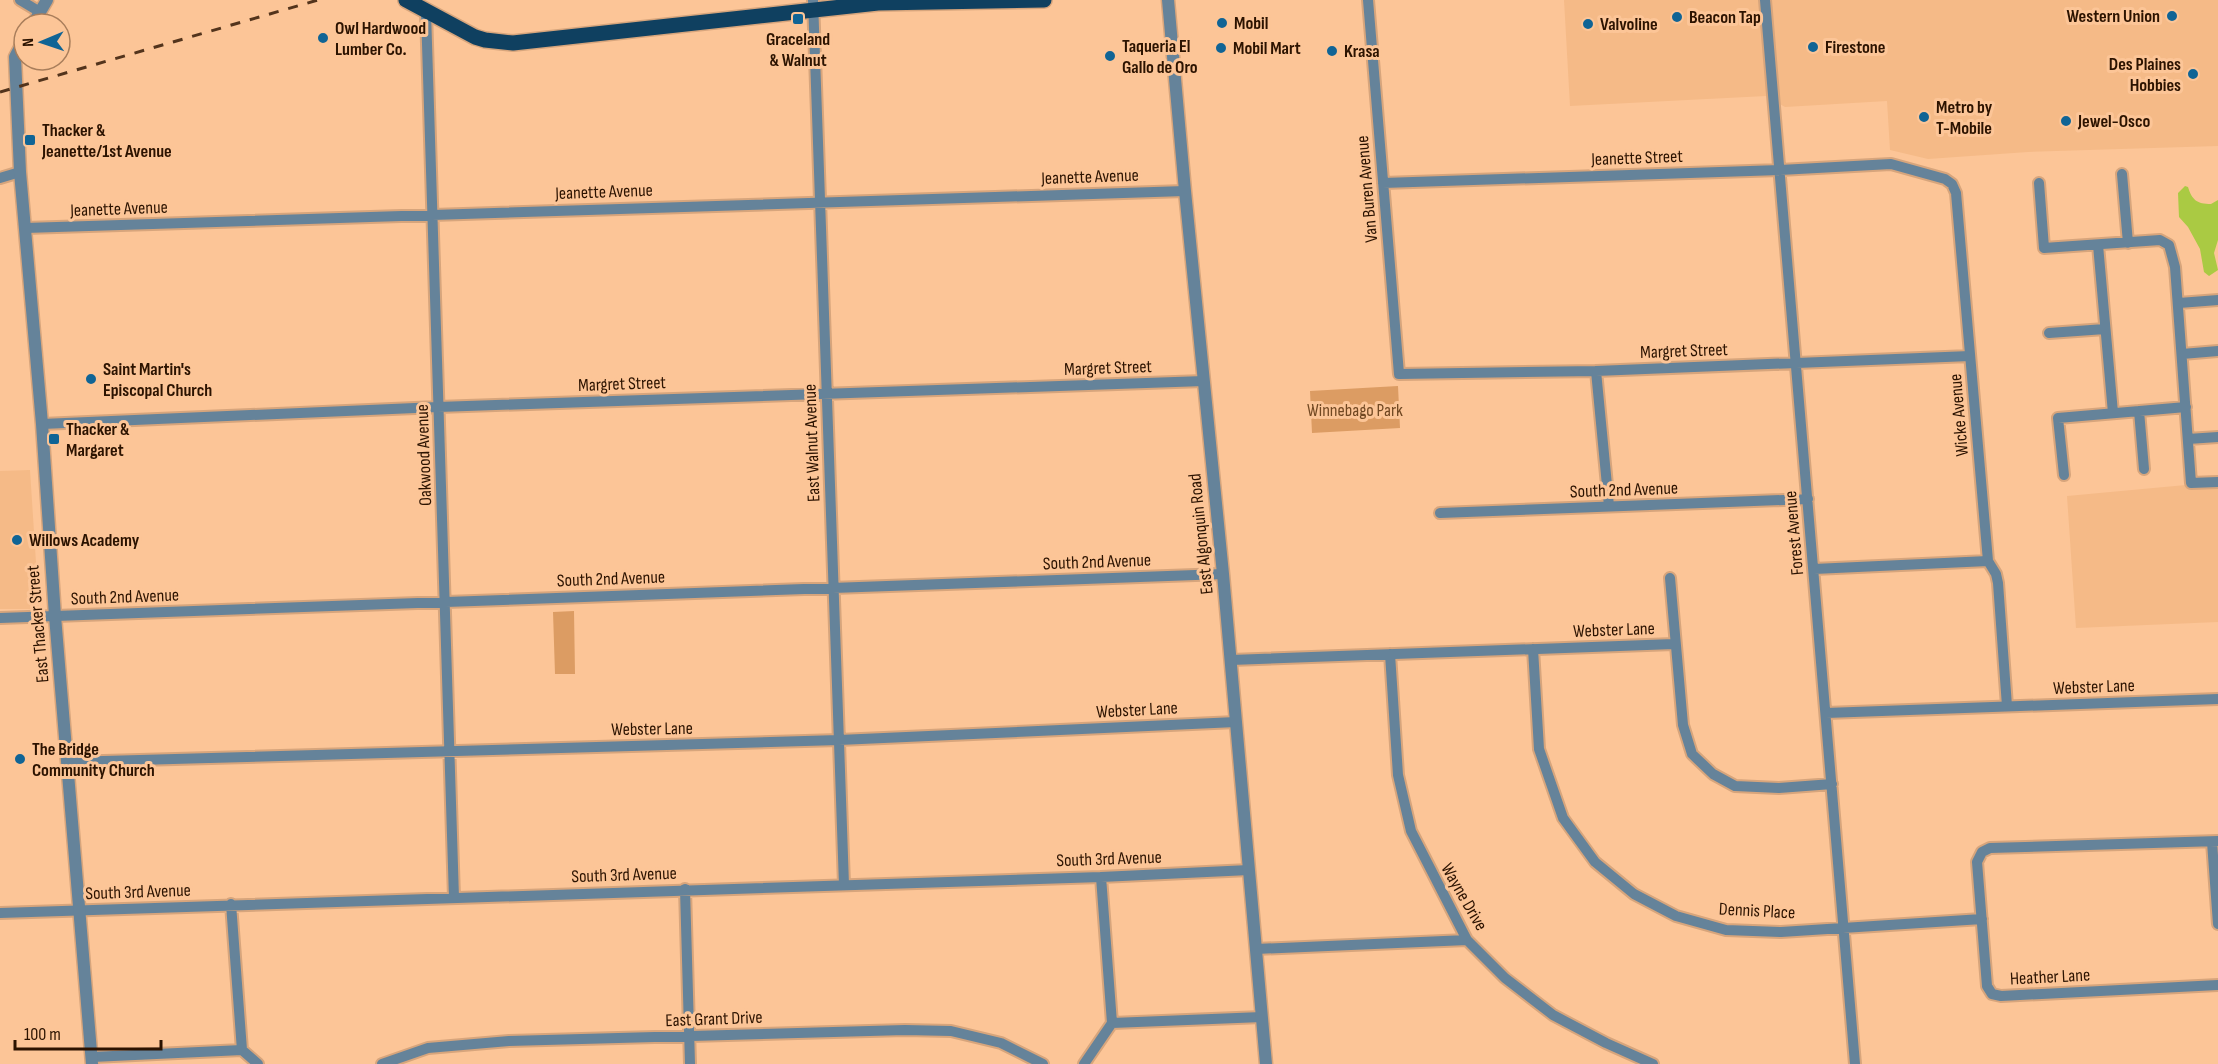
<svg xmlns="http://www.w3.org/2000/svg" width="2218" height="1064" viewBox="0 0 2218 1064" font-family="'Sofia Sans Condensed',sans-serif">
<rect width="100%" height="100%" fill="#fcc597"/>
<!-- built -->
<path fill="#f5ba87" d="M1564 0H2218V146L2028 152 1928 159 1890 150 1887 101 1785 107 1766 96 1570 106Z
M30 470 39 609H0V471Z
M2218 482V622L2076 628 2067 496Z"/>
<!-- green -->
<path fill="#dc9c63" d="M1398 386 1400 428 1312 433 1310 391Z
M574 611 575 674H555L553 612Z"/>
<!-- water -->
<path fill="#aaca43" d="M2185 186 2188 187C2192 200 2197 204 2211 204L2218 200V240L2214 253 2218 270 2209 276 2204 272 2200 249 2188 227 2179 217 2178 193Z"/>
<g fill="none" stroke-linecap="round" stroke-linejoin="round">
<defs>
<path id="minor" d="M20 0 40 12
M813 0 844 885
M1368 0 1399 374 1596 371 1970 356
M1765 0 1855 1064
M426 12 454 898
M2122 174 2128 243
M0 178 20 172
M1383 183 1780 170 1891 164 1945 179 1952 184 1956 193 1988 561 1996 574 1998 583 2007 706
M2039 183 2044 248 2160 240 2169 245 2175 267 2191 483 2218 482
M25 228 1185 191
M2098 245 2113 413
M2179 303 2218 300
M2049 333 2105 329
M2182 354 2218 351
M1596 371 1609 506
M2139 411 2144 469
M42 424 438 407 1204 381
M2188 439 2218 437
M2064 475 2058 418 2186 407
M1440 513 1808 499
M1814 569 1988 561
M1670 578 1683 725 1692 754 1713 774 1735 786 1779 788 1832 784
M0 618 1223 574
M1533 649 1539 749 1563 818 1595 862 1634 894 1676 916 1726 930 1781 932 1982 919
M1390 654 1398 775 1411 831 1467 940 1505 978 1553 1015 1606 1043 1653 1064
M1231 660 1674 644
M1826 713 2218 699
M68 762 839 740 1236 722
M2218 841 1990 848 1982 852 1977 862 1987 986 1992 994 2001 996 2218 985
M2212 842 2218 924
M1101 877 1112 1023
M685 889 690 1064
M231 904 242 1050
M0 913 1101 877 1249 870
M1256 949 1467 940
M1112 1023 1262 1017
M92 1057 242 1050 258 1064
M382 1064 428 1048 509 1041 905 1030 951 1031 1001 1043 1043 1064
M1084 1064 1112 1023"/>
<path id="tertiary" d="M1168 0 1185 191 1223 574 1266 1064
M33 24 47 0
M24 40 15 57 20 172 42 424 55 616 92 1064"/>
<path id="primary" d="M406 0 475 37 485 40 513 43 878 3
M868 0 878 3 1044 0"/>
</defs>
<!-- minor casing -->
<use href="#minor" stroke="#d7a57c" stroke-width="14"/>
<!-- tertiary casing -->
<use href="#tertiary" stroke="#d7a57c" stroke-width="15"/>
<!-- primary casing -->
<use href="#primary" stroke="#d7a57c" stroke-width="18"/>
<!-- minor -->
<use href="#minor" stroke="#65839a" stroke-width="10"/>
<!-- tertiary -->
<use href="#tertiary" stroke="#65839a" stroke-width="12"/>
<!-- primary -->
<use href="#primary" stroke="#0f4060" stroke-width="15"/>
<!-- rail -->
<path stroke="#53341c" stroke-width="3" stroke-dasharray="10 10" stroke-linecap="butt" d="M0 92 318 0"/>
</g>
<!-- markers -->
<g fill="#106495" stroke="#fcc597" stroke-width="2">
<circle cx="2172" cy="16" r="6"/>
<circle cx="1677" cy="17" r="6"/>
<rect x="792" y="13" width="12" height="12" rx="3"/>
<circle cx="1222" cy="23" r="6"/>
<circle cx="1588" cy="24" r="6"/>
<circle cx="323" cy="38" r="6"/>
<circle cx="1813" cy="47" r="6"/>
<circle cx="1221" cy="48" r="6"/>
<circle cx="1332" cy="51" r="6"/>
<circle cx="1110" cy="56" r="6"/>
<circle cx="2193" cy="74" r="6"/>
<circle cx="1924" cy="117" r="6"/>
<circle cx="2066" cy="121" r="6"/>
<rect x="24" y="134" width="12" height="12" rx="3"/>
<circle cx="91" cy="379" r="6"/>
<rect x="48" y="433" width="12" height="12" rx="3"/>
<circle cx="17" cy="540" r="6"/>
<circle cx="20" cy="759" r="6"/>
</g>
<g text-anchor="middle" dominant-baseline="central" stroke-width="6" stroke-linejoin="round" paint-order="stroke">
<!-- poi labels -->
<g font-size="18" font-weight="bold" fill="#2c1300" stroke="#fcc597" text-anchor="start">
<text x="2160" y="16" text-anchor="end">Western Union</text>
<text x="1689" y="17">Beacon Tap</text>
<text x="1234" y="23">Mobil</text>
<text x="1600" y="24">Valvoline</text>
<text x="335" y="28">Owl Hardwood<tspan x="335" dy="21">Lumber Co.</tspan></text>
<text x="798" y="39" text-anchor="middle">Graceland<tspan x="798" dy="21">&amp; Walnut</tspan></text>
<text x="1122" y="46">Taqueria El<tspan x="1122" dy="21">Gallo de Oro</tspan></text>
<text x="1825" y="47">Firestone</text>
<text x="1233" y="48">Mobil Mart</text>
<text x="1344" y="51">Krasa</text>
<text x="2181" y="64" text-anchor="end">Des Plaines<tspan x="2181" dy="21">Hobbies</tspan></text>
<text x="1936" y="107">Metro by<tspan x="1936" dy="21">T-Mobile</tspan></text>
<text x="2078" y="121">Jewel-Osco</text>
<text x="42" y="130">Thacker &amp;<tspan x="42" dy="21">Jeanette/1st Avenue</tspan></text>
<text x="103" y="369">Saint Martin's<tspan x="103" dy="21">Episcopal Church</tspan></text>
<text x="66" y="429">Thacker &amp;<tspan x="66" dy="21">Margaret</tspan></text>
<text x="29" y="540">Willows Academy</text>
<text x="32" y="749">The Bridge<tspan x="32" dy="21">Community Church</tspan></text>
</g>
<!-- street labels -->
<g font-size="18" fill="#2c1300" stroke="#fcc597">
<text transform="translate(1637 158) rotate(-2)">Jeanette Street</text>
<text transform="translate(1090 177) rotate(-2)">Jeanette Avenue</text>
<text transform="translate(1367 189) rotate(-95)">Van Buren Avenue</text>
<text transform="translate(604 192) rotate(-2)">Jeanette Avenue</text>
<text transform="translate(119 209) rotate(-2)">Jeanette Avenue</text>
<text transform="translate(1684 351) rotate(-2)">Margret Street</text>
<text transform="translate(1108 368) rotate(-2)">Margret Street</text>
<text transform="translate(622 384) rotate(-2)">Margret Street</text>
<text transform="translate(1959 415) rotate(-95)">Wicke Avenue</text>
<text transform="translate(812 443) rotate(-92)">East Walnut Avenue</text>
<text transform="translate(424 455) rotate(-92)">Oakwood Avenue</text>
<text transform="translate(1624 490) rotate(-2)">South 2nd Avenue</text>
<text transform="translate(1794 533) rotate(-95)">Forest Avenue</text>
<text transform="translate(1201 534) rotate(-96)">East Algonquin Road</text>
<text transform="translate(1097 562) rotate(-2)">South 2nd Avenue</text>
<text transform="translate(611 579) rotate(-2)">South 2nd Avenue</text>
<text transform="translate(125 597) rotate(-2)">South 2nd Avenue</text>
<text transform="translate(38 624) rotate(-95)">East Thacker Street</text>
<text transform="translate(1614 630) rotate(-2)">Webster Lane</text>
<text transform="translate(2094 687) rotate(-2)">Webster Lane</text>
<text transform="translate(1137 710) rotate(-3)">Webster Lane</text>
<text transform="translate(652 729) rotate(-1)">Webster Lane</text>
<text transform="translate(1109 859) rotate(-2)">South 3rd Avenue</text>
<text transform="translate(624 875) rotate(-2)">South 3rd Avenue</text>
<text transform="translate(138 892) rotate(-2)">South 3rd Avenue</text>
<text transform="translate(1464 897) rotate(60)">Wayne Drive</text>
<text transform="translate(1757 911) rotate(3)">Dennis Place</text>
<text transform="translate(2050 977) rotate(-3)">Heather Lane</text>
<text transform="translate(714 1019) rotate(-2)">East Grant Drive</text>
</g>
<!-- park labels -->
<g font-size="18" fill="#714822" stroke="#fcc597">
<text x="1355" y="410">Winnebago Park</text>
</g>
</g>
<!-- north arrow -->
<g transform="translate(42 42) rotate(268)"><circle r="28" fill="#fcc597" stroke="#a97e5b" stroke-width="1.5"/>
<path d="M0-4.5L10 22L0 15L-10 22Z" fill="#106495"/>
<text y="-9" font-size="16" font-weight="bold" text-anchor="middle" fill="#2c1300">N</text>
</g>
<!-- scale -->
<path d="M15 1040v9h146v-9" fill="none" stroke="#2c1300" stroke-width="3"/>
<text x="24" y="1040" font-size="18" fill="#2c1300" stroke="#fcc597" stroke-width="4.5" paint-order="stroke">100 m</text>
</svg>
